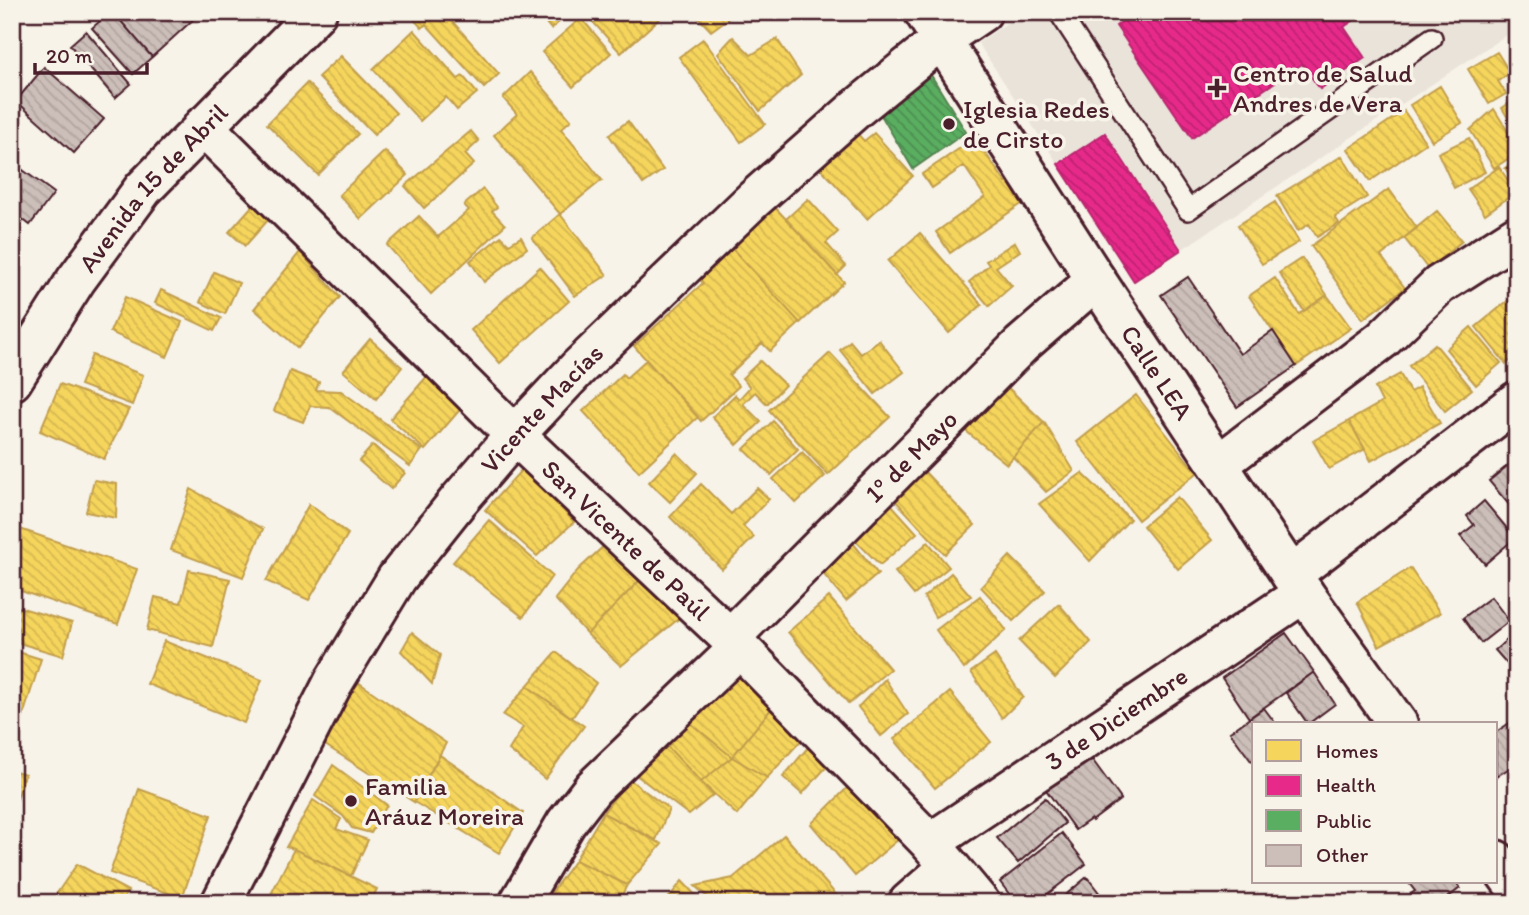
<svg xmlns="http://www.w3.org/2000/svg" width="1529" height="915" viewBox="0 0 1529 915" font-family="Itim,sans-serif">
<defs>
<pattern id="homes-back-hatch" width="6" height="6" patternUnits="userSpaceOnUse" patternTransform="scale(1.75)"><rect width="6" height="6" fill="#f6d55c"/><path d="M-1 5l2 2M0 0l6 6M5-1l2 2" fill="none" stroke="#d4b650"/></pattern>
<pattern id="health-back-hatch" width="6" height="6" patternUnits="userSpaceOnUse" patternTransform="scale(1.75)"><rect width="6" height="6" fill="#e7298a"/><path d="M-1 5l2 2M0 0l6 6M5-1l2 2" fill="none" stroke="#bd2371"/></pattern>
<pattern id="public-back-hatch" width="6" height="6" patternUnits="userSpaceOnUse" patternTransform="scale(1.75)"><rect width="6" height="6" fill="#5aae61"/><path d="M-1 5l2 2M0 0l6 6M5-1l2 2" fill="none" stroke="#4c8d50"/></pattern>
<pattern id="building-back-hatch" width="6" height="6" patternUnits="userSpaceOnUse" patternTransform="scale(1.75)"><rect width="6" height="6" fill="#ccbfb9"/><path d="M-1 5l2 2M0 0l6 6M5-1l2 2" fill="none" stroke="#b1a49f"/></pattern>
</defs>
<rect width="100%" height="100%" fill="#f7f3e8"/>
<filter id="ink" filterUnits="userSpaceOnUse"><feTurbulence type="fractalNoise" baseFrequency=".0143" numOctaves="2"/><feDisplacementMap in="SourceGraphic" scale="14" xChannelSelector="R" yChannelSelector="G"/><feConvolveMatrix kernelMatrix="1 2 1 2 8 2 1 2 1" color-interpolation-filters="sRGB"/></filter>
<g filter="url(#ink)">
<!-- built -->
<path fill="#eae3da" d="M1023 12H1517V28L1181 250 1105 133 1058 164 978 43Z"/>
<!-- homes -->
<path fill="url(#homes-back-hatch)" stroke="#c29e4d" stroke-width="2" d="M407 12H444L499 74 484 88 426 24 422 28Z
M537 12H567L568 14 551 29Z
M584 12H667L621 53Z
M693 12H737L711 31Z
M581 18 611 53 573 87 542 52Z
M414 30 458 79 463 76 477 93 457 110 446 97 420 121 373 69Z
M733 37 751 55 777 39 801 75 760 111 718 53Z
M703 39 765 124 741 142 679 57Z
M1497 52 1510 73 1498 81 1506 94 1489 104 1468 69Z
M341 56 396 113 374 135 318 77Z
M530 72 571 120 561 129 602 180 560 214 494 135 517 114 503 98Z
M307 83 358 134 318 175 267 124Z
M1440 86 1462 123 1432 141 1410 105Z
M1517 98V133L1502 108Z
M1494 109 1517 146V153L1494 168 1470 130Z
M1404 111 1426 143 1370 181 1348 149Z
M628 121 663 170 643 184 609 135Z
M854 130 864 141 874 133 913 176 867 219 817 164Z
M471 131 479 141 465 154 474 164 424 208 405 186Z
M975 138 1006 183 1009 182 1023 203 950 253 936 232 985 197 964 166 932 188 922 174Z
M1469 138 1485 172 1454 188 1438 153Z
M385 151 408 175 361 219 339 195Z
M1342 156 1367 197 1335 217 1339 223 1317 237 1309 224 1298 231 1277 196Z
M1517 159V185L1505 168Z
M1499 167 1516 192 1485 214 1468 189Z
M483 189 497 207 492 211 505 225 431 294 387 245 419 216 438 237 469 210 464 205Z
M1389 189 1417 228 1381 256 1405 288 1363 319 1311 246Z
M808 199 838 232 826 243 846 266 837 275 786 219Z
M1275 202 1299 242 1262 264 1238 225Z
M253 205 269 219 245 246 229 232Z
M773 205 844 282 800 323 729 245Z
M1437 211 1462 241 1428 269 1404 238Z
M560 214 607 275 575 296 532 238Z
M920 233 982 305 949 333 888 261Z
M501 236 509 244 521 237 527 248 484 282 470 261Z
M1015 242 1020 251 996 267 1012 286 989 306 969 282 989 265 986 261Z
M729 245 800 323 770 351 762 343 729 375 739 386 701 421 634 346 703 283 697 276Z
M300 252 340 297 298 348 254 309Z
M1302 258 1327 295 1304 311 1279 273Z
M540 267 569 301 500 363 471 330Z
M214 272 239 283 225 314 200 302Z
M1275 278 1299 314 1327 295 1351 328 1296 366 1249 296Z
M161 290 221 318 214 331 155 303Z
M125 297 182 322 167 357 110 332Z
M1510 299 1517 308V356L1506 364 1476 327Z
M1471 327 1501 363 1476 385 1446 349Z
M370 339 402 367 376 399 343 371Z
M879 340 904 372 875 394 840 350 850 341 861 354Z
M1435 344 1472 389 1445 411 1409 366Z
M830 353 890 417 828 475 769 410Z
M92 355 143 375 132 405 80 385Z
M646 360 698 417 639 472 583 411 623 374 626 378Z
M760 361 785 385 767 404 755 392 743 404 761 422 737 445 712 417 735 395 739 399 750 387 742 378Z
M290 371 319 382 316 390 341 391 422 450 410 466 329 407 310 406 303 422 274 411Z
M429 374 464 405 425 450 390 419Z
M1400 374 1410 392 1419 387 1440 423 1371 461 1349 421 1382 402 1375 388Z
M999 379 1044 422 1007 464 957 424Z
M60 384 129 409 104 459 40 431Z
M1136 395 1197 473 1138 520 1077 442Z
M773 421 798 449 771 475 744 449Z
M1349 421 1365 449 1329 469 1313 441Z
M1044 422 1074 471 1046 492 1013 457Z
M373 445 405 473 391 489 359 461Z
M802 452 825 476 796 503 773 479Z
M677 453 697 473 670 502 649 482Z
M525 466 574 522 537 556 485 510Z
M923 470 975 525 945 554 893 498Z
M1082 473 1130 519 1090 561 1039 504Z
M94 480 117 484 116 518 86 512Z
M701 484 731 514 757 488 769 499 743 526 754 537 722 569 670 517Z
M191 489 263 529 243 577 171 550Z
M1177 497 1212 540 1178 569 1143 526Z
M890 503 917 533 880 565 853 538Z
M309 504 348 534 309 600 266 581Z
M489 520 552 576 523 617 453 562Z
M17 528 137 569 118 624 12 588V542Z
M928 542 949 567 914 595 895 572Z
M607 543 641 579 587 634 555 599 578 570Z
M853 543 878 574 846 601 820 570Z
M1010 556 1045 591 1013 621 981 587Z
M1410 568 1440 613 1379 646 1357 602Z
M189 570 230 579 213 647 147 630 155 597 181 603Z
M951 573 971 596 935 617 924 597Z
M641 579 682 616 621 666 587 634Z
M980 596 1006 630 964 669 936 630Z
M829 597 890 669 849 704 788 632Z
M1059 604 1091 642 1055 678 1019 641Z
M12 605 72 623 63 656 12 641Z
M412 632 440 655 432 684 401 651Z
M164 641 262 680 244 723 147 684Z
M12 650 41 659 12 751Z
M556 652 596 683 572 718 527 686Z
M995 655 1023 697 1002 718 971 672Z
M733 659 776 703 732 757 688 721Z
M885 679 908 714 881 736 858 707Z
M358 682 446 743 414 802 322 743Z
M527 686 584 726 545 779 509 750 523 727 503 715Z
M950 692 991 742 935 788 894 739Z
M776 703 806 735 767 778 732 757Z
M688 721 732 757 701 782 664 743Z
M664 743 713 795 689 815 635 774Z
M810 745 830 763 802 794 783 777Z
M440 755 523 813 499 853 414 802Z
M732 757 767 778 737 815 701 782Z
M333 765 387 805 371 833 352 828 343 816 315 796Z
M12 770 25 774 12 815Z
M629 779 669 809 656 840 603 813Z
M856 779 900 838 855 876 811 824Z
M139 789 211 815 182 898 110 873Z
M313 800 341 819 336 829 368 840 351 876 294 849 286 847Z
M603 813 662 844 627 885 575 860Z
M784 835 838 897 833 903H714L695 886 733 878Z
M294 849 377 889 370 903H278L269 898Z
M575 860 627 885 618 903H572L552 892Z
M77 864 128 891 121 903H59L53 899Z
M682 881 703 903H670L667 900Z
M552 892 572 903H545Z"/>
<!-- health -->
<path fill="url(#health-back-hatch)" stroke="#b8266e" stroke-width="2" d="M1135 12H1366L1344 27 1365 58 1320 89 1302 64 1192 138 1116 26Z
M1105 133 1181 250 1134 281 1058 164Z"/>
<!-- public -->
<path fill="url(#public-back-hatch)" stroke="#558351" stroke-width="2" d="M926 67 966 132 913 169 878 110Z"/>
<!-- building -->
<path fill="url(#building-back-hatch)" stroke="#4a1f2b" stroke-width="2" d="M110 12H113L152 57 133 74 92 28Z
M113 12H192L196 17 152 57Z
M86 31 131 84 115 98 70 45Z
M44 67 104 119 74 153 16 101Z
M12 162 54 193 30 225 12 211Z
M1188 277 1240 354 1273 331 1296 366 1237 407 1161 295Z
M1512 462 1517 468 1515 512 1489 481Z
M1484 501 1515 538 1485 564 1460 536 1474 525 1467 516Z
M1491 597 1509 621 1481 643 1463 618Z
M1517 631V675L1495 650Z
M1286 633 1314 672 1249 718 1222 678Z
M1314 672 1335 704 1308 724 1286 693Z
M1264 708 1276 724H1254V759L1251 761 1230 732Z
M1517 718V768L1514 765 1496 777V732Z
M1091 758 1121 799 1092 821 1091 819 1075 830 1039 780 1058 766 1066 777Z
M1045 798 1065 823 1018 863 997 838Z
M1062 833 1086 864 1036 903H1016L1000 882Z
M1087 877 1107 903H1056Z
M1408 882H1455L1460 888 1441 903H1406L1404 899 1415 891Z"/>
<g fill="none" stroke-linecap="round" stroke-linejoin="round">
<defs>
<path id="lane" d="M1059 12 1188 210 1432 38"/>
<g id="street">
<path id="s1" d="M924 12 1096 280 1291 575 1398 724"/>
<path id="s2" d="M203 126 515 435 730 638 930 843 980 903"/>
<path d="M1219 464 1382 340 1439 285 1517 235"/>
<path d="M1291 575 1517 401"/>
<path d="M730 638 1021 345 1096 280"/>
<path id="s3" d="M930 843 1304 593"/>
<path d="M1496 860 1517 889"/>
<path id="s4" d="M221 903 333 683 397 578 459 500 515 435 578 368 753 200 857 108 942 39 982 12"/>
<path d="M519 903 566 823 593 788 738 649"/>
<path d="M908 903 949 867"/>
</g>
<g id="primary">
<path id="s5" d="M12 381 76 280 143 189 317 12"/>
</g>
</defs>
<!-- lane casing -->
<use href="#lane" stroke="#4a1f2b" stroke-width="24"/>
<!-- street casing -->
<use href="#street" stroke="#4a1f2b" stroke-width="44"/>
<!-- primary casing -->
<use href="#primary" stroke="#4a1f2b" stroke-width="44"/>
<!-- lane -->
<use href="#lane" stroke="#f7f3e8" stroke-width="19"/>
<!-- street -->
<use href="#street" stroke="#f7f3e8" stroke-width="38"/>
<!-- primary -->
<use href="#primary" stroke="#f7f3e8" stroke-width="38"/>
</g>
</g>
<!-- markers -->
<g fill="#4a1f2b" stroke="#f7f3e8" stroke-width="2.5">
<path d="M1213.5 77.5h7v7h7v7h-7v7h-7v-7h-7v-7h7z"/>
<circle cx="949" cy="124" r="7"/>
<circle cx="351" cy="801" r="7"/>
</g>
<g text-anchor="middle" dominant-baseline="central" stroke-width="7" stroke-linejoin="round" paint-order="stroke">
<!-- poi labels -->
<g font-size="26" fill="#4a1f2b" stroke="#f7f3e8" text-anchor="start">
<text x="1233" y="73">Centro de Salud<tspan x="1233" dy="30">Andres de Vera</tspan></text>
<text x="963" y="109">Iglesia Redes<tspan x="963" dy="30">de Cirsto</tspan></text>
<text x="365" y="786">Familia<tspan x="365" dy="30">Aráuz Moreira</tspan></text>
</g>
<!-- street labels -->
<g font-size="26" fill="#4a1f2b" stroke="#f7f3e8">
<text stroke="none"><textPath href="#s5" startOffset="240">Avenida 15 de Abril</textPath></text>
<text stroke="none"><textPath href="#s1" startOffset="429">Calle LEA</textPath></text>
<text stroke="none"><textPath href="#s4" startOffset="593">Vicente Macías</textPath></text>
<text transform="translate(911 456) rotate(-45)">1º de Mayo</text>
<text stroke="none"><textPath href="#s2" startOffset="592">San Vicente de Paúl</textPath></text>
<text stroke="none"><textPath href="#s3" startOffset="224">3 de Diciembre</textPath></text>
</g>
</g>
<!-- margin -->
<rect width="1529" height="915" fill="none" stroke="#f7f3e8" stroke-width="42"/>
<rect x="21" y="21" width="1487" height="873" fill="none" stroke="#4a1f2b" stroke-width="2.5" filter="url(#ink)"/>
<!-- legend -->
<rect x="1252" y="722" width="245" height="161" fill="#f7f3e8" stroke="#b29e9c" stroke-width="2"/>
<rect x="1266" y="740" width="35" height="21" fill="#f6d55c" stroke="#b29e9c" stroke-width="2"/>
<text x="1316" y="758" font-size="21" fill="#4a1f2b">Homes</text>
<rect x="1266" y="775" width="35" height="21" fill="#e7298a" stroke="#b29e9c" stroke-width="2"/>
<text x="1316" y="792" font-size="21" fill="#4a1f2b">Health</text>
<rect x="1266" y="810" width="35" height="21" fill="#5aae61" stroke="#b29e9c" stroke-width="2"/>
<text x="1316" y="828" font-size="21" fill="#4a1f2b">Public</text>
<rect x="1266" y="845" width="35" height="21" fill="#ccbfb9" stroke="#b29e9c" stroke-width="2"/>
<text x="1316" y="862" font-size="21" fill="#4a1f2b">Other</text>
<!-- scale -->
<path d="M35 63v10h112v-10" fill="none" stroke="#4a1f2b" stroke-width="3.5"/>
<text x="46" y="63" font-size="21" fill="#4a1f2b" stroke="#f7f3e8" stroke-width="5" paint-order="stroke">20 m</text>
</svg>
